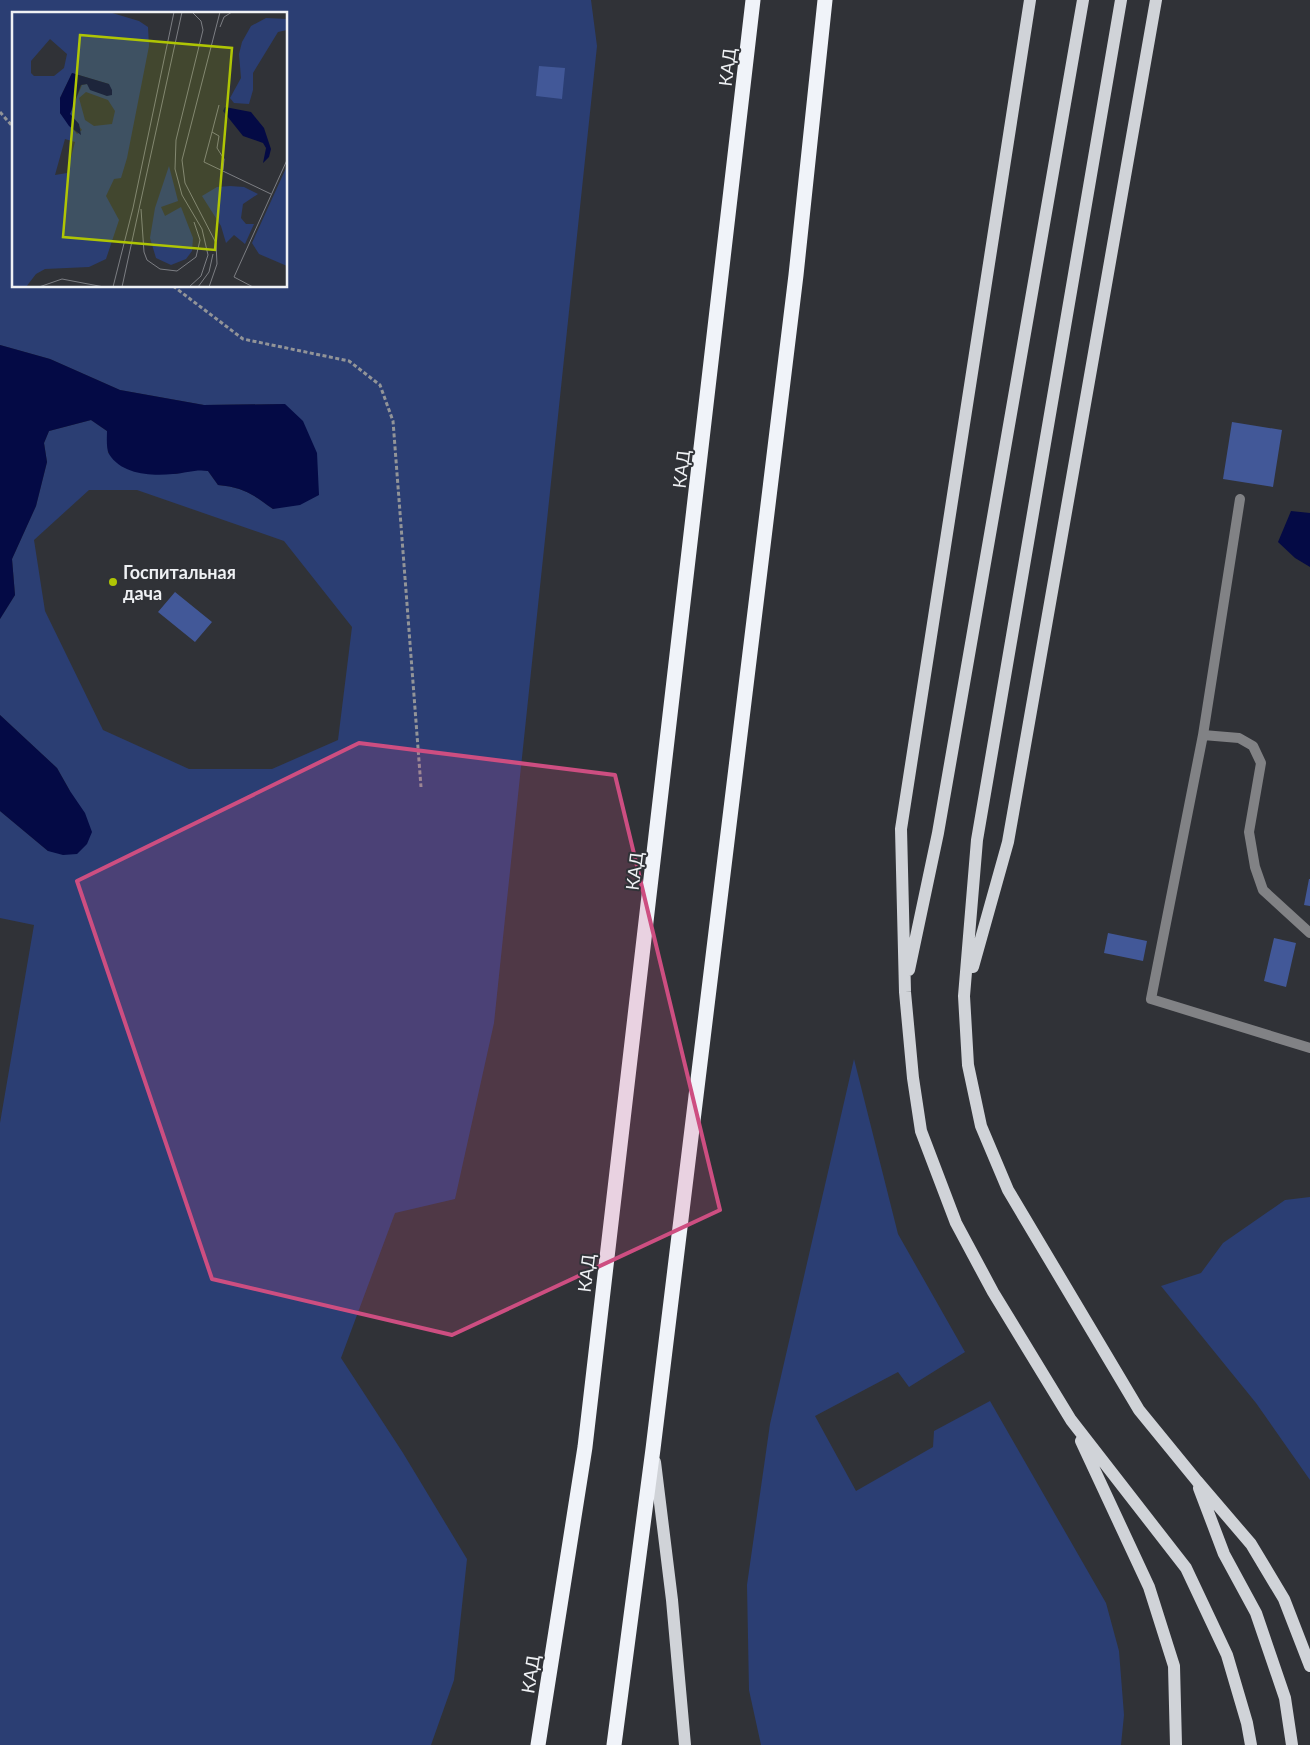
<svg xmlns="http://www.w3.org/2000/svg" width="1310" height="1745" viewBox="0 0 1310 1745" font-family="Lato,sans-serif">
<rect width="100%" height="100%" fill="#303237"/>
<!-- green -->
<path fill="#2b3e73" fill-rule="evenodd" d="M0 0H591L597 46 494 1023 455 1199 395 1213 341 1358 403 1453 467 1559 454 1680 431 1745H0V1123L34 925 0 918V811L48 851 70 791 57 768 0 715V619L15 595 12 559 36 506 47 462 44 443 49 431 91 420 107 431 108 453 175 474 199 469 208 471 218 485C243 487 254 495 273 509L285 404 204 405 120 390 50 359 0 345ZM14 14H286V286H14ZM89 490H137L284 541 352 627 338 740 272 769H189L103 730 45 611 34 540Z
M854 1059 898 1234 965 1352 909 1387 898 1372 815 1416 856 1491 933 1447 934 1431 990 1401 1106 1603 1119 1651 1124 1715 1121 1745H761L749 1690 747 1585 770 1424Z
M1310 1197V1480L1256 1403 1161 1286 1201 1273 1223 1243 1285 1200Z"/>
<!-- water -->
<path fill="#040a45" d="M0 345 50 359 120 390 204 405 285 404 303 421 317 453 319 495 300 505 273 509C254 495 243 487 218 485L208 471C196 469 186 473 173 474 152 476 122 475 109 454 106 448 107 437 107 431L91 420 49 431 44 443 47 462 36 506 12 559 15 595 0 619Z
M1291 511 1310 513V567L1295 558 1278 542Z
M0 715 57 768 70 791 85 813 92 832 87 844 77 854 63 855 48 851 0 811Z"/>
<!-- building -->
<path fill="#425898" d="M539 66 565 68 562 99 536 96Z
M1232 422 1282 430 1273 487 1223 479Z
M175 592 212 622 195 642 158 612Z
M1309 879H1310V906L1304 905Z
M1108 933 1147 941 1143 961 1104 953Z
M1274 938 1296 943 1286 987 1264 981Z"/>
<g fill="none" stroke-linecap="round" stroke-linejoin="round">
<!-- path -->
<path stroke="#929498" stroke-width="3" stroke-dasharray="4 2.5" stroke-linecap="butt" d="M0 112 14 128
M173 286 243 339 349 361 380 385 393 421 421 787"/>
<!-- lane -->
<path stroke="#818285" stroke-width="10" d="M1203 735 1240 499
M1310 933 1263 890 1255 867 1249 832 1261 763 1253 746 1239 738 1203 735 1151 999 1310 1048"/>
<!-- primary -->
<path stroke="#d0d3d8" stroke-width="12" d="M1030 0 901 829 905 992 913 1078 921 1131 956 1223 993 1292 1071 1420 1186 1568 1227 1655 1247 1723 1251 1745
M1121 0 977 840 964 996 968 1065 981 1126 1008 1190 1139 1410 1197 1481 1251 1544 1284 1599 1310 1666
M973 967 1008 842 1156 0
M909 970 938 833 1083 0
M1081 1441 1149 1587 1174 1666 1176 1745
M655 1462 672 1600 685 1745
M1199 1488 1224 1554 1256 1613 1285 1698 1292 1745"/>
<!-- highway -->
<path stroke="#f0f3f9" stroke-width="15" d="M538 1745 585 1447 753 0
M614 1745 653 1449 796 275 825 0"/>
</g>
<!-- marked area -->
<path fill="#cd4e81" fill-opacity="0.2" stroke="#cd4e81" stroke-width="4" stroke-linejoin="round" d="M359 743 615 775 720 1210 452 1335 212 1279 77 881Z"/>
<!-- markers -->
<circle fill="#afc504" stroke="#303237" stroke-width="2" cx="113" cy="582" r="5"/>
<g text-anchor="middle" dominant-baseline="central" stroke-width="4" stroke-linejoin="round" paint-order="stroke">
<!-- street labels -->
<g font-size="18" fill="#eff1f4" stroke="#303237">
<text transform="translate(727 67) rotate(-83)">КАД</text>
<text transform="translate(681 469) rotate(-83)">КАД</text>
<text transform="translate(634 871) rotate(-83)">КАД</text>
<text transform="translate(586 1273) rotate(-83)">КАД</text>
<text transform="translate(530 1674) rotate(-81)">КАД</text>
</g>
<!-- poi labels -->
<g font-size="18" font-weight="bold" fill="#eff1f4" stroke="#303237" text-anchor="start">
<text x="123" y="572">Госпитальная<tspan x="123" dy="21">дача</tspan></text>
</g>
</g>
<!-- overview -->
<g transform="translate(12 12)">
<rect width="275" height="275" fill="#303237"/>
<path d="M0 0H97L127 9 136 15 137 34 115 146 109 166 102 167 94 184 107 208 94 247 77 255 33 257 24 262 14 275H0ZM38 27 55 42 52 56 42 64H22L19 61V49ZM60 61 97 72 95 84 75 72 70 73 58 102 70 118 65 122 48 101V86ZM74 80 96 88 103 99 100 112 82 114 73 108 67 86ZM53 127 63 130 55 161 43 163ZM254 6 275 7V18L266 20 241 61V78L237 92 222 91 218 86 229 66 227 42 230 30 239 14ZM157 154 166 189 149 195 153 204 169 195 181 226 180 239 174 247 159 253 144 246 138 226 143 196ZM275 154V254L247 242 240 231ZM218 174 232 175 246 182 231 192 229 206 234 212H242L233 232 222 223 214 231 209 214 190 184 205 175Z" fill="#2b3e73" fill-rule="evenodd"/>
<path d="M60 61 97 72 100 78V83L95 84 78 78 75 72 69 73 58 102 67 112 69 123 57 114 48 101V86ZM213 95 239 100 252 116 259 137 257 145 251 151 254 136 251 131 231 124 211 99Z" fill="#040a45"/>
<path fill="none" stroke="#7c7e83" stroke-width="1" d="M208 15 212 5 220 0M200 120 207 93M211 158 212 147 205 136 207 124 200 120 192 150 259 182M129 197 132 240 135 248 148 257 165 259 184 245 188 228 182 210M27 275 50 267 92 275M42 275H66M101 275 121 196 162 0M110 275 170 0M177 275 189 264 196 243 190 217 170 183 163 157 164 128 191 18 189 9 180 0M186 275 197 260 201 242M197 275 205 252 204 231 173 171 170 148 208 0M241 275 222 265 275 148"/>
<path fill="#afc504" fill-opacity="0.15" stroke="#afc504" stroke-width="2.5" d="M68 23 220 36 203 238 51 225Z"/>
<rect width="275" height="275" fill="none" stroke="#eff1f4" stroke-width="2.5"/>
</g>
</svg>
